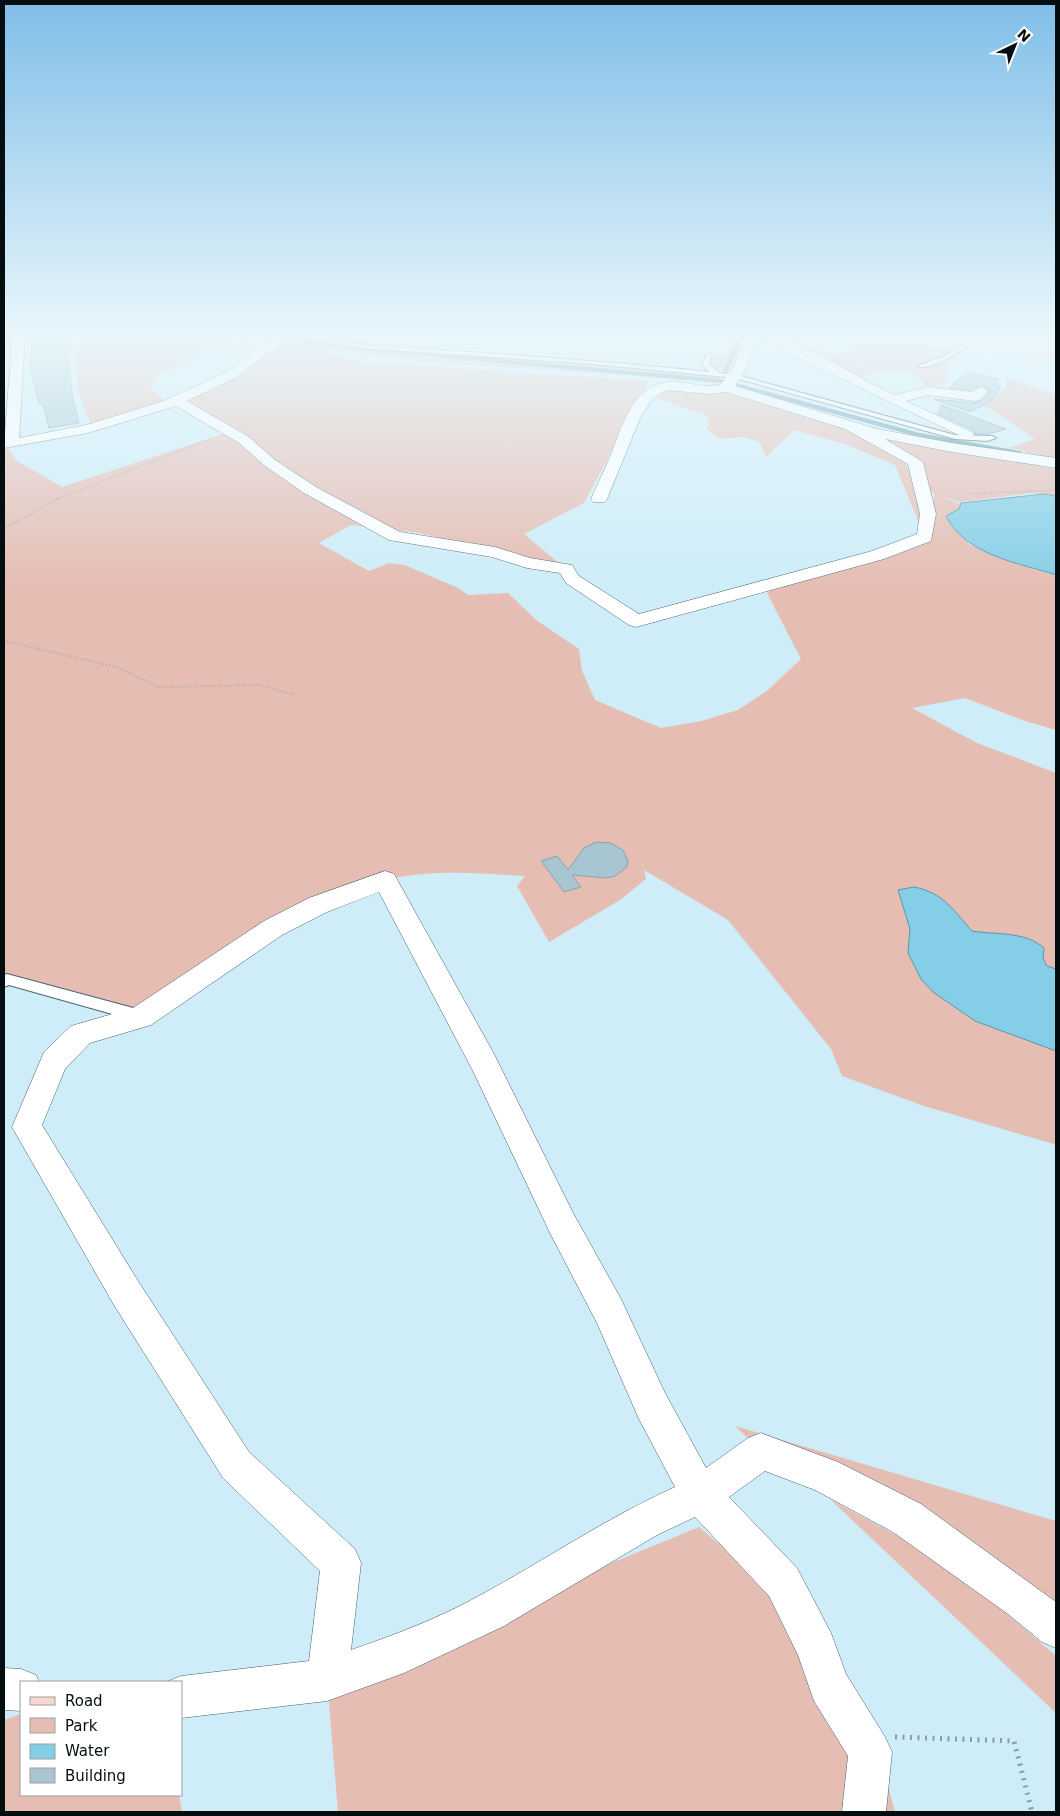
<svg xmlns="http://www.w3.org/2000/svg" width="1060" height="1816" viewBox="0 0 1060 1816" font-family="'DejaVu Sans',sans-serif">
<rect width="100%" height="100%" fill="#ceedf8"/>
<!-- green -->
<path fill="#e6bdb3" d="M77 332H207L257 344 252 349H209L181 366 172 368 156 378 151 388 166 402 90 424 77 388Z
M224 332H282L330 341 415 349 493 353 692 370 719 376 714 384 694 380 426 362 318 350 364 362 649 381 584 503 524 534 566 569 420 533 351 525 319 543 369 571 389 563 405 565 458 588 468 595 508 593 536 620 579 649 582 671 595 700 661 728 701 721 738 710 768 690 801 659 767 593 787 580 932 536 934 493 931 492 915 462 875 436 920 446 1056 469V496L1031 493 960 502 940 496 963 505 948 519 969 544 1017 564 1056 576V730L1025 721 965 698 912 708 977 743 1056 773V1148L1054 1144 924 1106 842 1076 831 1049 728 920 644 870 646 879 620 900 549 942 517 886 525 876C478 873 432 869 385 880L273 928 141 1017 4 980V449L8 448 17 461 62 487 229 432 186 402 251 367 263 352 274 344 255 343Z
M748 335 731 374 713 367V357L725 356 735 336Z
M770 337 803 338 799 344 842 355 862 341 921 352 866 341 959 348 946 357 928 353 945 358 950 363 945 381 928 388 924 382 906 371H872L857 359 844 355 873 373 859 378Z
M1006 379 1056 394V459L1009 448 1035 439 992 410 971 400 992 401 1006 387Z
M670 389 714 394 726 390 846 429 905 463 913 476 924 535 895 465 845 444 794 430 766 457 760 442 743 437 719 439 707 430 709 420 704 414 656 398Z
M735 1426 1056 1521V1623L989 1558 761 1451Z
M831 1500 948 1563 1056 1656V1713Z
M699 1527 778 1594 879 1752 895 1812H338L327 1680Z
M21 1714V1795H179L182 1812H4V1720Z"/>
<!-- water -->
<path fill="#85cee7" stroke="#5e94a7" d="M1044 494 1056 496V575C1019 563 965 555 946 516L959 509 961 503Z
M914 887C944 893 953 910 972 931 996 935 1025 931 1044 948L1043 958 1047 966 1056 969V1051L975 1021 933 992 921 979 908 953 910 929 898 890Z"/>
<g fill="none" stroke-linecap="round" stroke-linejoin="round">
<!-- stream -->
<path stroke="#5e94a7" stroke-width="4" d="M251 332 324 345 721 381 919 435 1019 453
M725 372 742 332"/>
</g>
<!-- building -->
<path fill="#a8c6d1" stroke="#86a3ae" d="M69 336V354H67L73 399 79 423 49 428 43 404H39L31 369 32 340Z
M966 372 999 379 995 385 1001 387 991 401 970 412 934 399 975 403 981 401 990 391 982 385 972 390 949 388Z
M942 405 1006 429 989 434H975L973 430 938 414Z
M596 842 610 843 623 850 628 861 627 867 615 876 607 878 572 875 581 887 564 892 541 861 557 856 568 870 584 848Z"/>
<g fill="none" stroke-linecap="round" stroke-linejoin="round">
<defs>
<path id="service" d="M271 332C304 332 336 342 369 345 483 353 597 360 710 372L702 365 706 355 709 353 712 355 709 364 720 373 737 375 955 435 992 436 996 438 987 441 955 439 735 378 592 364 360 348Z
M963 344 968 345C960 353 927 372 917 366L947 355Z
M7 974 137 1009 142 1011 144 1015 142 1019 137 1021 9 985 4 987V975Z"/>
<path id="minor" d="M13 332H25L19 438 86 425 164 401 226 372 278 334 299 332 278 345 235 378 187 401 249 437 275 460 316 487 400 532 495 547 530 558 572 565 579 576 639 614 872 551 917 534 920 514 908 464 845 429 726 392 709 394 667 390 653 398 641 416 607 499 605 502H593L591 499C597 485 604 471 610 457 622 428 631 386 668 382 685 380 704 390 721 384L732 370 749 332C787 332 858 378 895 395L928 387 972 392 981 387 988 391 980 400 975 401 928 395 906 401 972 432 974 435 967 439 759 339 745 370 735 386 877 429 952 443 1056 458V468L952 452 885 439 923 462 936 514 931 541 884 559 636 627 629 625 566 583 560 573 527 568 492 557 389 540 304 493 265 466 239 443 176 406 88 433 4 448Z
M385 871 394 874 494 1054 573 1213 621 1299 665 1393 706 1468 748 1438 761 1433 838 1462 921 1504 1056 1602V1648L1042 1642 1008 1614 893 1532 815 1490 765 1471 729 1497 797 1568 831 1633 846 1674 885 1737 892 1752 886 1812H842L848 1756 814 1701 798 1655 769 1596 695 1517 657 1535 504 1626 404 1673 327 1701 181 1718V1682H166L181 1676 309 1661 320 1571 223 1478 114 1305 12 1127 44 1052 71 1026 133 1008 264 921 309 898ZM379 892 473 1071 551 1235 597 1323 639 1419 675 1487C606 1518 544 1561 477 1597 437 1619 394 1635 351 1650L361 1563 355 1549 249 1452 138 1281 42 1125 65 1069 90 1043 151 1025 282 935 327 912Z
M4 1668 21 1669 36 1675 39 1682H21V1711L4 1710Z"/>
<path id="primary" d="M723 332H826L924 337 1056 352V360L924 345 730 336Z"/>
</defs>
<!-- service casing -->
<use href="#service" stroke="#48636d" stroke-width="2"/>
<!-- minor casing -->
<use href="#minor" stroke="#48636d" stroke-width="1"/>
<!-- primary casing -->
<use href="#primary" stroke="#fff" stroke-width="1"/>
<!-- path-far2 -->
<path stroke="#869da5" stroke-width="2" stroke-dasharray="0.5 2" stroke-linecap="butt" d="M969 494 1056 490
M57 499 212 438"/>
<!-- path-far1 -->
<path stroke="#869da5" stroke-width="2.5" stroke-dasharray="0.5 2.5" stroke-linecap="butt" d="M4 529 59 498
M4 641 116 667 159 687 260 685 295 695"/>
<!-- path -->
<path stroke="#869da5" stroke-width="5" stroke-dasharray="2 5.5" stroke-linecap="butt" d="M895 1737 1014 1741 1032 1812"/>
<!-- service -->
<use href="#service" fill="#fff" fill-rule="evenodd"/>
<!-- minor -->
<use href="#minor" fill="#fff" fill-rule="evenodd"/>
<!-- primary -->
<use href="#primary" fill="#fad7ce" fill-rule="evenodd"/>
</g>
<!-- sky -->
<linearGradient id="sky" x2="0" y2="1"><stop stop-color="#80bee8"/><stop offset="0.57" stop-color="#e9f7fc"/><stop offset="1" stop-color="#e9f7fc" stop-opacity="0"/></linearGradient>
<rect width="1060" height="587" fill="url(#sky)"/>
<!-- border -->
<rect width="1060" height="1816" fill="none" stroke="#040e11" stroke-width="10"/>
<!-- legend -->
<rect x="20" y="1681" width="162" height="115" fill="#ffffff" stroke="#9b9fa0"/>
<rect x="30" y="1697" width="25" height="8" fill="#fad7ce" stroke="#9b9fa0"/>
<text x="65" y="1706" font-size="15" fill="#040e11">Road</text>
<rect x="30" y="1718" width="25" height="15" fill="#e6bdb3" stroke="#9b9fa0"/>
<text x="65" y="1731" font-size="15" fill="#040e11">Park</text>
<rect x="30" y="1744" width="25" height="15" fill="#85cee7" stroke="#9b9fa0"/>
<text x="65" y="1756" font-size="15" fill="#040e11">Water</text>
<rect x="30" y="1768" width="25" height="15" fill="#a8c6d1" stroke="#9b9fa0"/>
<text x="65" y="1781" font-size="15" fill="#040e11">Building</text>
<!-- north arrow -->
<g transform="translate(1015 45) rotate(43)" stroke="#ffffff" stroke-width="4" paint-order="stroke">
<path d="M0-4L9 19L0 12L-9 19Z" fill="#040e11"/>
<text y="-8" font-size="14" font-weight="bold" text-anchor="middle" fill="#040e11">N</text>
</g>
</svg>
